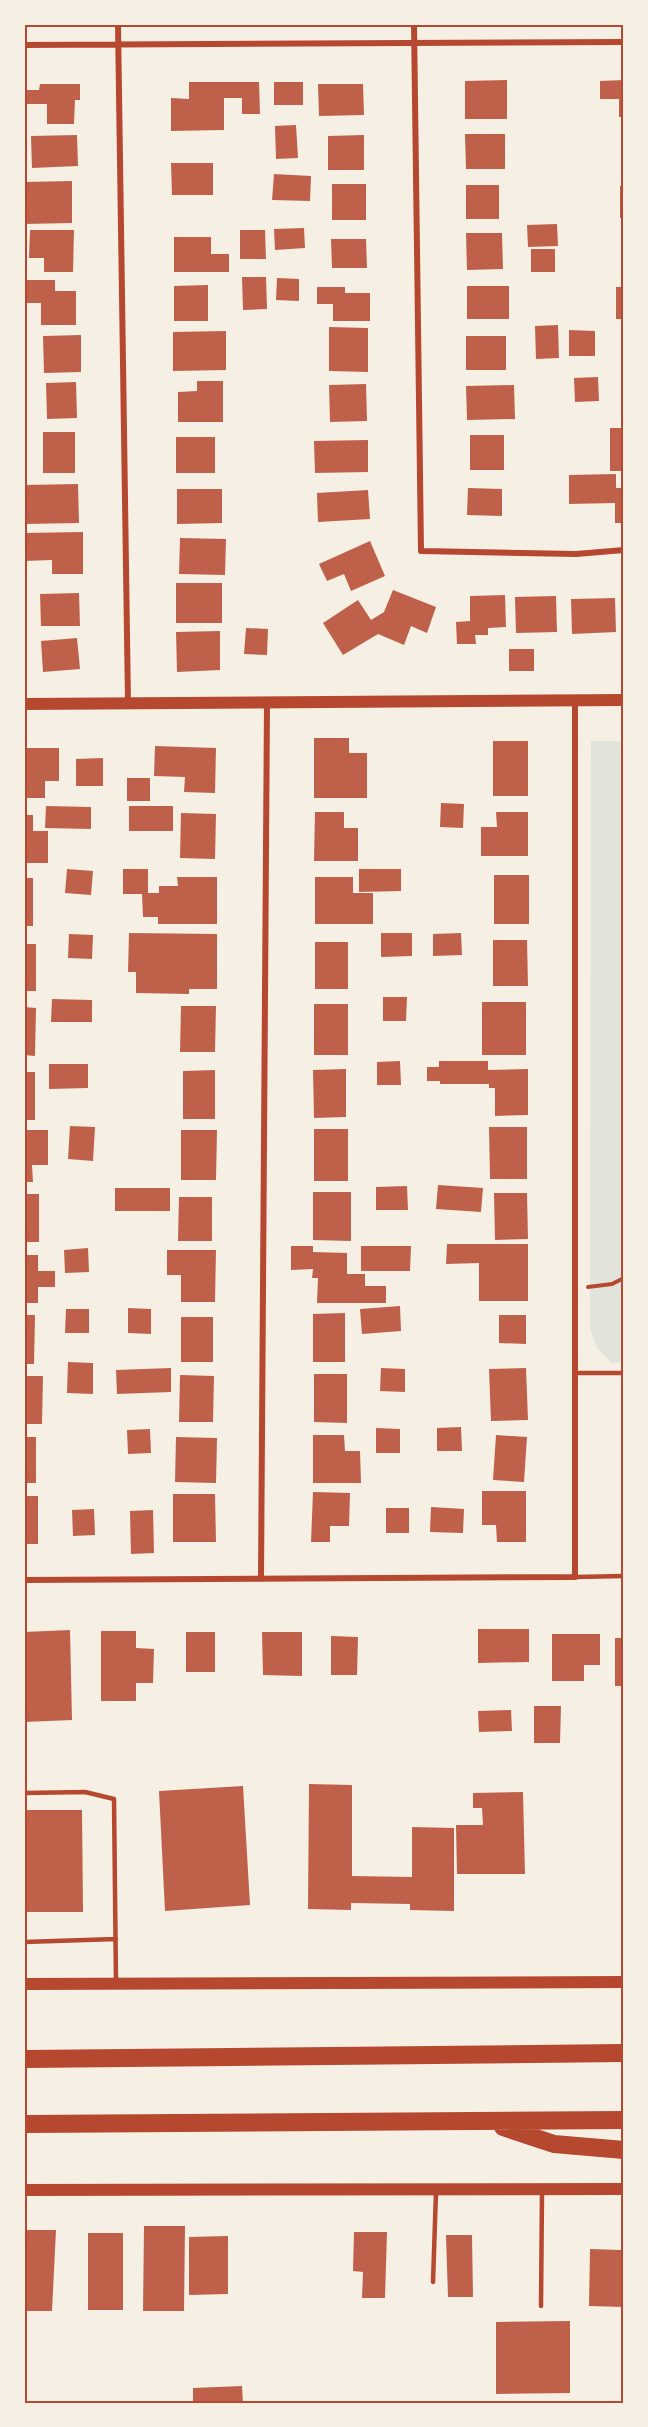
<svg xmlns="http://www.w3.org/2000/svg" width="648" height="2427" viewBox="0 0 648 2427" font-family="'Noto Sans',sans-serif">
<rect width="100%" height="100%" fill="#f6efe4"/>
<!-- green -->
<path fill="#e2e4dc" d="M591 741H624V1363H612L597 1348 590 1329Z"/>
<!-- building -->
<path fill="#bf614a" d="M507 80V119H465V81Z
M624 80V117H619V99H600V81Z
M189 82H259L260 114H242V98H224V130L171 131V98L189 99Z
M274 82H303V105H274Z
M40 84H80V100H75L74 124H47V104H24V90H39Z
M318 84H363L364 115 319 116Z
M296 125 298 158 276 159 275 126Z
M465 134H505V169H466Z
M621 134H624V163H622Z
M77 135 78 166 32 168 31 136Z
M364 135V170H328V136Z
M171 163H213V195H172Z
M274 174 311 176 310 201 272 200Z
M72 181V223L24 224V182Z
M332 184H366V220H332Z
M466 185H499V219H466Z
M620 186H624V218H620Z
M557 224 558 246 528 247 527 225Z
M304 228 305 248 275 250 274 229Z
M30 230H74L73 272H44V258H29Z
M240 230H265L266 259H240Z
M466 233H502L503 269 467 270Z
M174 237H211V254H229V272H174Z
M331 239H366L367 268H332Z
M531 249H555V272H531Z
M242 277H266L267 309 243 310Z
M277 278 299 279V301L276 300Z
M24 280H55V291H76V325H41V303H24Z
M208 285V321H174V286Z
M467 286H509V319H467Z
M317 287H345V293H370V321H333V304H317Z
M616 287H624V319H616Z
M558 325 559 358 536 359 535 326Z
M329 327 368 328V372L329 371Z
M569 330 595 331V356H569Z
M226 331V370L173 371V332Z
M81 335V372L44 373 43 336Z
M466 336H506V370H466Z
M598 377 599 401 575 402 574 378Z
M197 381H223V422H178V392L197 391Z
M76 382 77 418 47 419 46 383Z
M366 384 367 421 330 422 329 385Z
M514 385 515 419 467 420 466 386Z
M610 428H624V471H610Z
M43 432H75V473H43Z
M470 435H504V470H470Z
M176 437H215V473H176Z
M368 440V472L315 473 314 441Z
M616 474V488H624V523H615V503L569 504V475Z
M78 484 79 523 24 524V485Z
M468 488 502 489V516L467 515Z
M177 489H222V523L177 524Z
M368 490 370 519 318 522 317 493Z
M83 532V574H52V560L24 561V533Z
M180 538 226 539 225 575 179 574Z
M370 541 385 576 351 591 344 574 327 581 319 564Z
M176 583H222V623H176Z
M393 590 436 607 427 633 411 626 404 645 378 634 343 655 323 623 358 600 371 620 384 612Z
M79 593 80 626H41L40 594Z
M505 595 506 627 488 628V635H475L476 644H457L456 622 470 621V596Z
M556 596 557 632 516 633 515 597Z
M615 598 616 632 572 634 571 599Z
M246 628 268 629 267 655 244 654Z
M220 631V670L177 672 176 632Z
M77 638 80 669 43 672 41 641Z
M509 649H534V671H509Z
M314 738H349V753H367V798H314Z
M493 741H528V796H493Z
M155 746 216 748 215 793 184 792 185 777 154 776Z
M24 748H59V781H45V798H24Z
M103 758V786H76V759Z
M127 778H150V801H127Z
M441 803 464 804 463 828 440 827Z
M46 806 91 807V829L45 828Z
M129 806H173V831H129Z
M315 812H344V828H358V861H314Z
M496 812H528V856H481V827H497Z
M181 813 216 814 215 859 180 858Z
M24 815H33V831H48V863H24Z
M67 869 93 871 91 895 65 893Z
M123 869H148V893H159V886H178L177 877H217V924H158V917H143L142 894H123Z
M359 869H401V891L359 892Z
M494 875H529V924H494Z
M315 877H353V893H373V924H315Z
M24 878H33V926H24Z
M129 933 217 934V989H189V994L136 993V972H128Z
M381 933H412V956L381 957Z
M461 933 462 955 433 956V934Z
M69 934 93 935 92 959 68 958Z
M493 940H527L528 986H493Z
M315 942H348V989H315Z
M24 944H36V991H24Z
M383 997H407L406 1021H383Z
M52 999 92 1000V1022H51Z
M482 1002H526V1055H482Z
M314 1004H348V1055H314Z
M181 1006H216L215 1052H180Z
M24 1007 36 1008 35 1056 24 1055Z
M400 1061 401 1085H377V1062Z
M439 1061H488V1070L528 1069V1115L495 1116V1088H489V1084H440V1081H427V1067H439Z
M49 1064H88V1088L49 1089Z
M346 1069V1117L314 1118 313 1070Z
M215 1070V1119H183V1071Z
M24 1072H35V1120H24Z
M70 1126 95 1127 93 1161 68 1159Z
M489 1127H527V1179H490Z
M314 1129H348V1181H314Z
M24 1130H48V1165H32L33 1182H24Z
M181 1130H217L216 1180H181Z
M438 1185 483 1188 481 1212 436 1209Z
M407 1186 408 1210H376V1187Z
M115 1188H170V1211H115Z
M313 1192H351V1241L313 1240Z
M494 1193H527L528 1239 495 1240Z
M24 1194H39V1242H24Z
M179 1197H212V1241H178Z
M447 1244H528V1301H479V1263L446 1264Z
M291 1246H313V1252L347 1253V1274H365V1286H386V1303H317L318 1278H312L313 1269 291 1270Z
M361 1246H411L410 1271H361Z
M88 1248 89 1272 65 1273 64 1250Z
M167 1250H216L215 1302H181V1275H167Z
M24 1255H38V1271H55V1287H38V1303H24Z
M400 1306 401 1331 362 1334 360 1309Z
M128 1308 151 1309V1334L128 1333Z
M66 1309H89V1333H65Z
M345 1313V1362H313V1314Z
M24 1315H35L34 1364H24Z
M499 1315H526V1344L499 1343Z
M181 1317H213V1362H181Z
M68 1362 93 1363V1394L67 1393Z
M171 1368V1392L117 1394 116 1370Z
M381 1368 405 1369V1392L380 1391Z
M526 1368 528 1420 491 1421 489 1369Z
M314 1374H347V1423L314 1422Z
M180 1375 214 1376 213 1422H179Z
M24 1376H43L42 1424H24Z
M461 1427 462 1451H437V1428Z
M376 1428 400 1429V1453H376Z
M150 1429 151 1453 128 1454 127 1430Z
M313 1435H344L345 1451H360L361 1483H313Z
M496 1435 527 1437 524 1482 493 1480Z
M24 1437H36V1483H24Z
M176 1437 217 1438 216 1483 175 1482Z
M482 1491H526V1542H497L496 1525H482Z
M313 1492 350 1493 349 1526H330V1542H311Z
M173 1494H215L216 1542H173Z
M24 1496H38V1544H24Z
M431 1507 464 1509 463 1533 430 1532Z
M386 1508H409V1533H386Z
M94 1509 95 1535 73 1536 72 1510Z
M153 1510 154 1553 131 1554 130 1511Z
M478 1629H529V1662L478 1663Z
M70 1630 72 1720 24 1722V1632Z
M101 1631H136V1648L154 1649 153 1683H136V1701H101Z
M186 1632H215V1672H186Z
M262 1632H302V1676L263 1675Z
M552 1634H600V1665H584V1681H552Z
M331 1636 358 1637 357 1675H331Z
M615 1638H624V1686H615Z
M534 1706H561L560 1743H534Z
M511 1710 512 1731 479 1732 478 1711Z
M309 1784 352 1785V1876L412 1877V1827L454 1828V1911L410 1910V1904L351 1903V1910L308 1909Z
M243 1786 250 1905 165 1911 159 1791Z
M523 1792 525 1874H457L456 1825H483L482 1808H473V1793Z
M24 1810H82L83 1912H24Z
M144 2226H185L184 2311H143Z
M24 2230H56L52 2311H24Z
M354 2232H387L385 2298H362L363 2272 353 2271Z
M88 2233H123V2310H88Z
M446 2235H472L473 2297H448Z
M228 2236V2294L189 2295V2237Z
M590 2249 621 2250 624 2307 589 2306Z
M570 2321V2393L496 2394V2322Z
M242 2386 243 2403H193V2388Z"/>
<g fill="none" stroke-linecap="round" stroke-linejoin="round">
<!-- path -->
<path stroke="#b5482f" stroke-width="4" d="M588 1287 612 1284 624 1278"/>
<!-- service -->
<path stroke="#b5482f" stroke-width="4.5" d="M575 1373H624
M575 1577 624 1576
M24 1793 85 1792 114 1799 116 1983
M24 1942 116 1939
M433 2282 436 2192
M541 2306 542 2192"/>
<!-- minor -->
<path stroke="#b5482f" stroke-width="6" d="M118 24 128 703
M414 24 421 551 576 554 624 550
M24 45 624 42
M261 1579 267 703
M24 1580 575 1577V701"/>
<!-- secondary -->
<path stroke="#b5482f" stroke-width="12" d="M24 704 624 700
M24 1984 624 1982
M24 2190 624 2189"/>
<!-- motorway -->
<path stroke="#b5482f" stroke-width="18" d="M24 2059 624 2053
M24 2124 624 2120
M503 2127 554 2144 624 2150"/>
</g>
<!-- border -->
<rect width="648" height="2427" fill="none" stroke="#f6efe4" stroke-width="51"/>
<rect x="26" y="26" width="596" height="2376" fill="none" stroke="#b5482f" stroke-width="2"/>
</svg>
